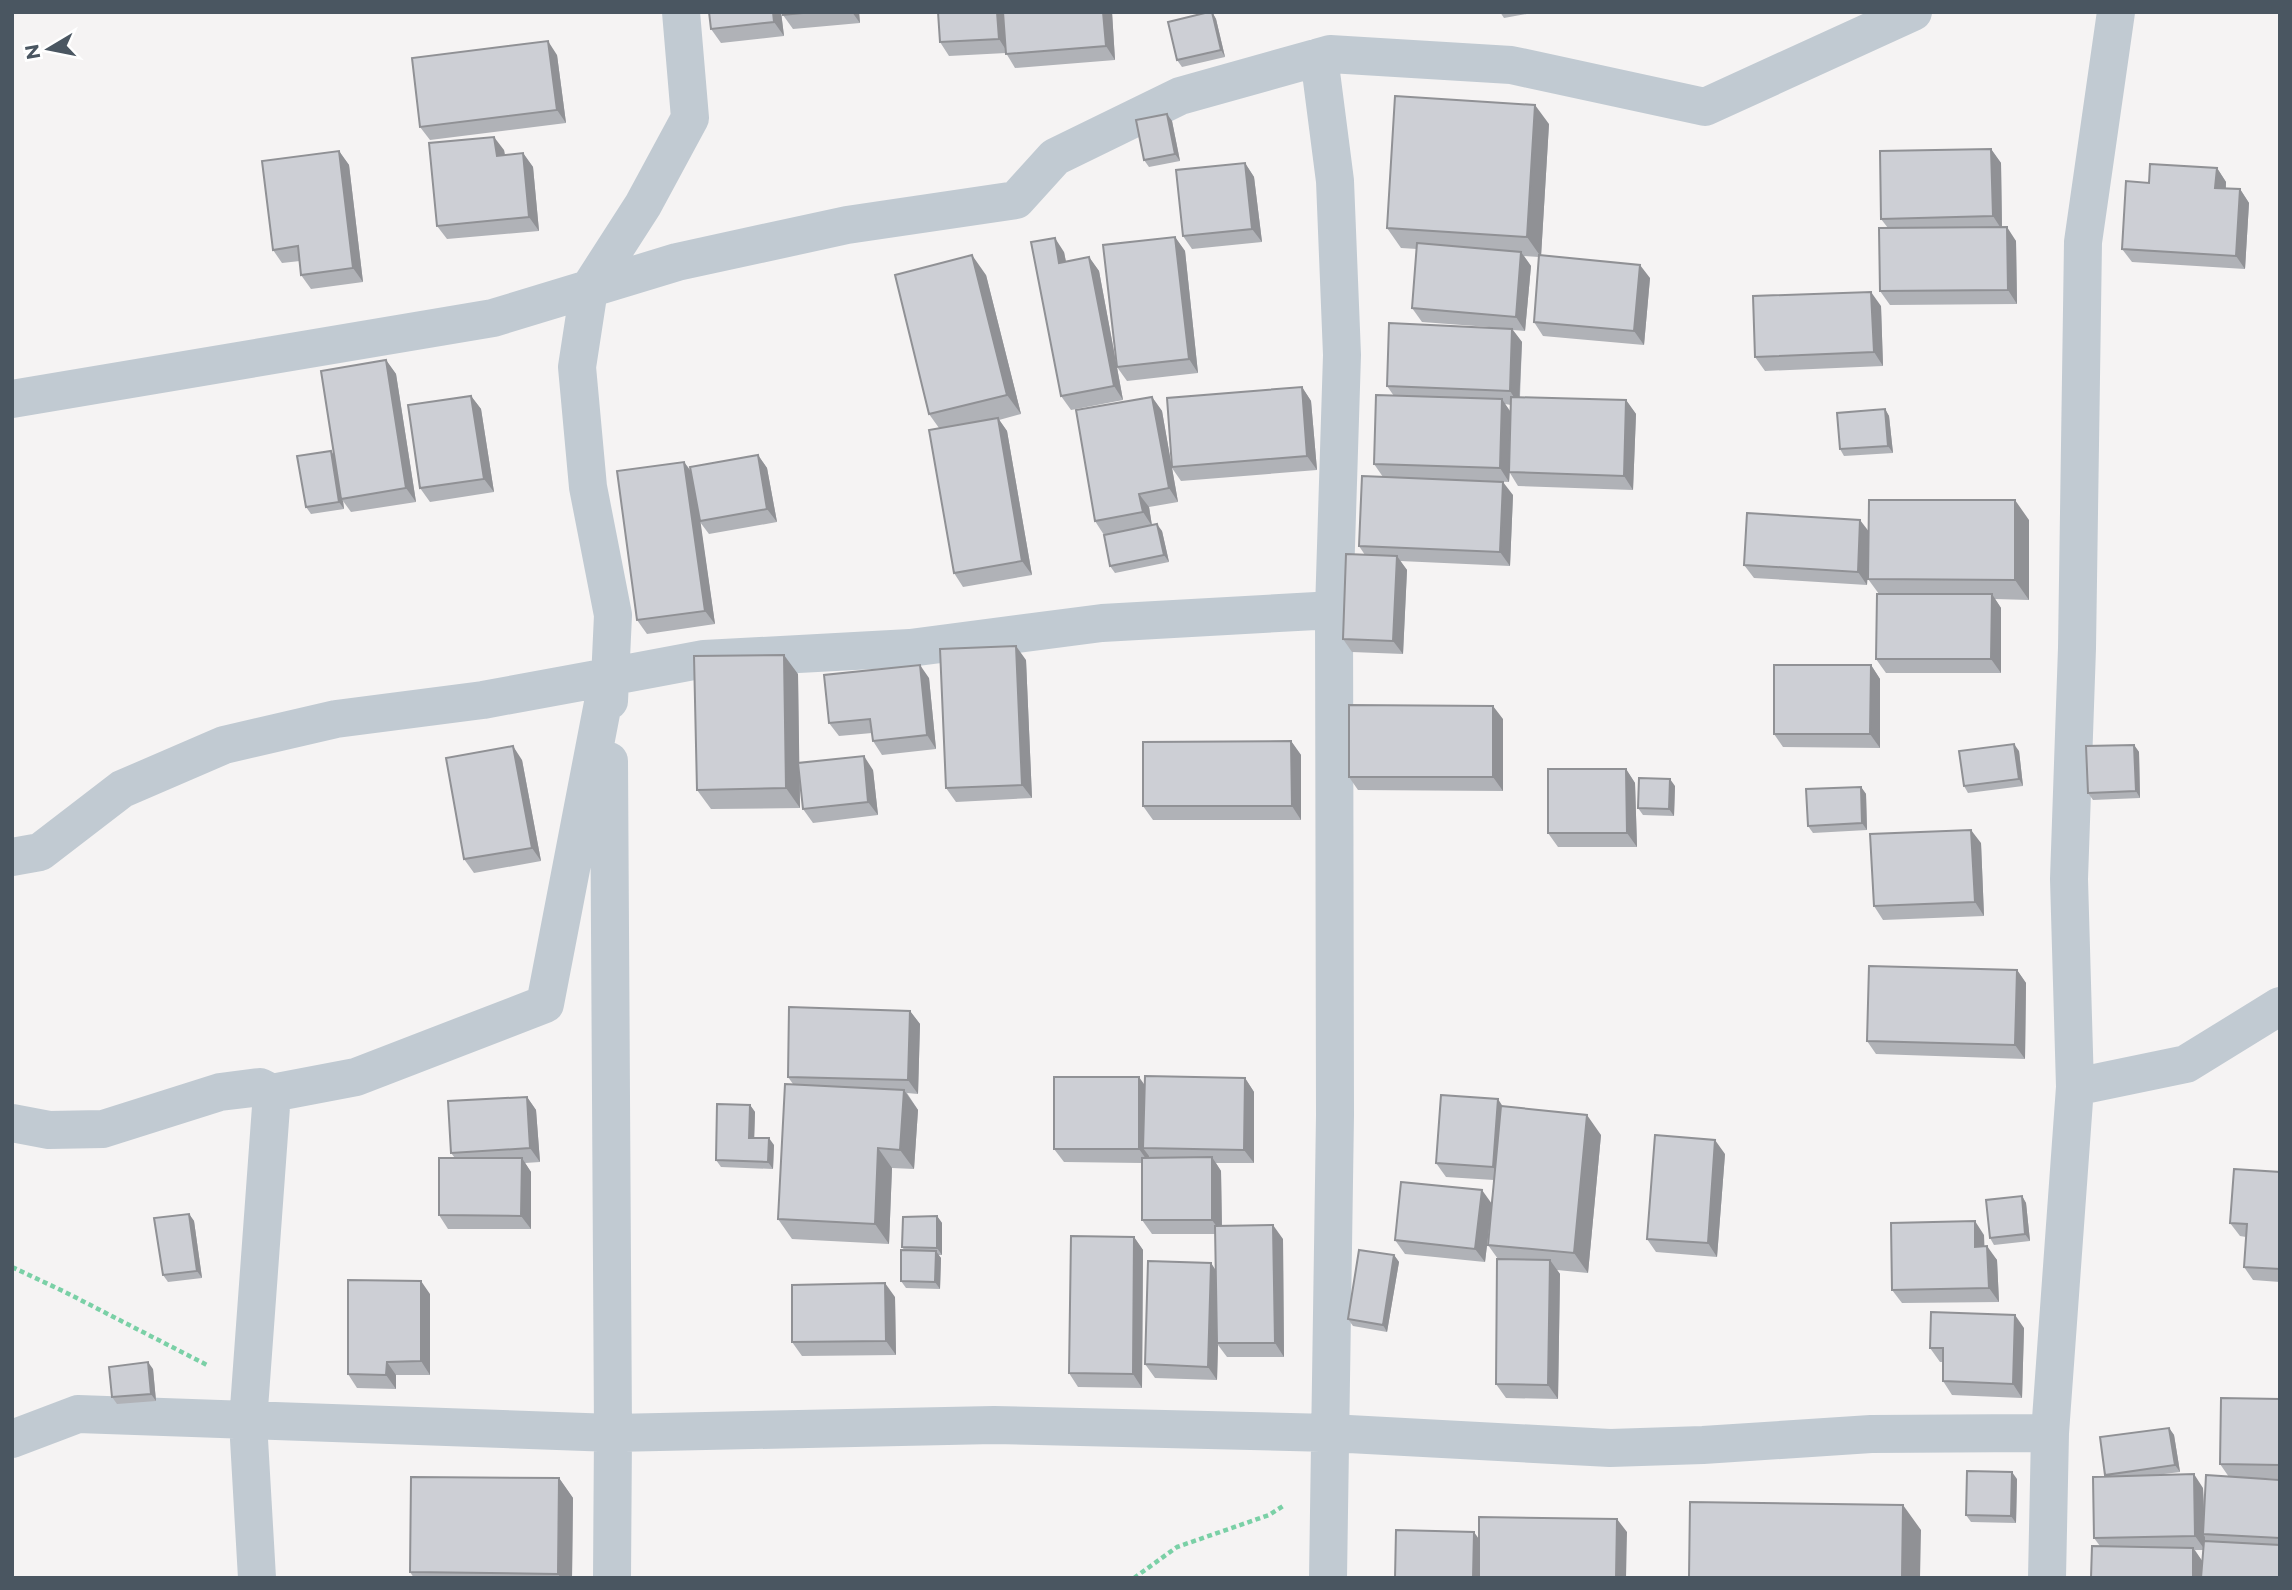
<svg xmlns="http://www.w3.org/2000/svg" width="2292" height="1590" viewBox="0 0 2292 1590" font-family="Montserrat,sans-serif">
<rect width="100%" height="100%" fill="#f5f3f3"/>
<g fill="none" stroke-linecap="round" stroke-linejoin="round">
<!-- path -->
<path stroke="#7ad0a6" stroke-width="4.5" stroke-dasharray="5 3.5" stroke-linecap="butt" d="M12 1267 65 1292 207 1365
M1134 1578 1177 1547 1269 1515 1283 1506"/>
<!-- street -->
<path stroke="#c1cad2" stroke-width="38" d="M1319 57 1335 181 1342 355 1334 610 1335 1115 1328 1578
M12 399 493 318 677 262 847 225 1016 200 1055 157 1180 96 1330 54 1511 65 1705 107 1913 12
M609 701 613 615 588 487 577 367 589 289 643 205 690 118 681 12
M609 761 613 1433 612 1578
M12 857 40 852 122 789 224 745 336 719 483 700 608 677
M2075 1087 2069 879 2077 648 2083 242 2116 12
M12 1123 49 1130 103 1129 220 1092 260 1087 272 1093 356 1077 545 1004 608 677 704 659 910 648 1102 623 1334 610
M12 1439 78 1414 613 1433 994 1425 1330 1433 1610 1448 1703 1445 1871 1434 2050 1433 2075 1087 2186 1064 2280 1006
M257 1578 248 1422 272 1093
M2047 1578 2050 1433"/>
</g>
<!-- wall -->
<path fill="#b0b2b7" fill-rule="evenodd" d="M709 12H781L784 36 721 43 711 29Z
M783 12H859L860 23 793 29 783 15Z
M938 12H1112L1115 60 1015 68 1006 53 949 56 940 42Z
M1212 12 1216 19 1225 57 1182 67 1177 60Z
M1500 12H1538L1504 18Z
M557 55 566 123 430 140 420 127Z
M1167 114 1172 121 1180 161 1149 167 1144 160Z
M1549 124 1541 256 1650 278 1644 345 1543 336 1534 322 1539 257 1524 256 1531 266 1525 331 1513 330 1522 342 1520 397 1626 400 1636 414 1633 490 1518 486 1510 473 1509 482 1466 480 1513 495 1510 566 1400 561 1407 570 1403 654 1352 652 1343 639 1365 555 1359 546 1383 477 1374 464 1394 396 1387 386 1489 327 1422 322 1412 308 1417 249 1401 248 1387 228ZM1505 404 1511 405V412Z
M1991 149 2001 163 2002 227 2016 241 2017 304 1890 305 1880 291 1888 228 1881 219Z
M504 150 505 155 523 153 533 167 539 231 447 239 437 226Z
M339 151 349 165 363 282 311 289 301 275 300 261 282 263 273 250Z
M1245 163 1254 177 1262 242 1192 249 1183 236Z
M2217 168 2226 182V188L2240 189 2249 203 2245 269 2132 262 2122 249 2149 183Z
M1175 237 1185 251 1198 373 1127 381 1117 367 1123 400 1071 410 1061 396 1064 252 1066 262 1089 257 1099 271 1117 367Z
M986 275 1021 414 999 420 1007 431 1032 575 963 587 954 573 939 428 929 414Z
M1881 306 1883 366 1765 371 1755 357Z
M386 360 396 374 416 502 351 512 343 501 344 509 311 514 306 507Z
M1302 387 1311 401 1317 470 1181 481 1172 468 1178 502 1149 507 1152 525 1162 531 1169 562 1115 573 1110 566 1122 531 1104 535 1095 521 1152 397 1162 411 1171 463Z
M471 396 481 409 494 492 430 502 420 488Z
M1885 409 1889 416 1893 453 1844 456 1840 449Z
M758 455 767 468 777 522 709 534 700 522 715 624 647 634 637 620 684 462 691 471Z
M2029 520V600L1995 599 2001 608V673H1886L1876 659 1879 594 1868 579V562L1867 585 1754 578 1744 565 1868 532Z
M1026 660 1032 798 956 802 946 788Z
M1871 665 1880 679V748L1783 747 1774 734Z
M798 674 799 762 873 770 878 815 813 823 803 809 800 773V808L711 809 697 790Z
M929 678 936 749 882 755 873 741 872 733 839 736 829 723Z
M1503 719V791L1358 790 1349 777Z
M1291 741 1301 755V820H1153L1143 806Z
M2134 745 2139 752 2140 798 2093 800 2088 793Z
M2019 751 2023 786 1968 793 1964 786Z
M522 760 541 861 474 873 464 859Z
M1626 769 1635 783 1637 847H1558L1548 833Z
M1675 786 1674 816 1643 815 1638 808Z
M1861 787 1866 794 1867 830 1813 833 1808 826Z
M1981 843 1984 916 1883 920 1874 906Z
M2017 970 2026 983 2025 1059 1876 1054 1867 1041Z
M910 1011 920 1024 918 1094 907 1093 918 1110 914 1169 892 1168 889 1244 792 1239 778 1219 793 1084 788 1077Z
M1245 1078 1254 1092V1163H1216L1221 1171 1222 1226 1283 1239 1284 1357H1227L1218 1345 1217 1380 1155 1378 1145 1364 1211 1263 1216 1271 1215 1234H1152L1142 1220V1163L1064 1162 1054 1149 1145 1085Z
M527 1097 536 1110 540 1162 525 1163 531 1172V1229H448L439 1215 455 1158 451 1153Z
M750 1105 755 1112 754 1138 774 1145 773 1169 721 1167 716 1160Z
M1503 1106 1601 1135 1588 1273 1557 1270 1560 1274 1558 1399 1506 1398 1496 1384 1498 1259 1488 1245 1491 1210 1485 1262 1405 1254 1395 1240 1491 1204 1494 1180 1446 1177 1436 1163Z
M1725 1154 1717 1257 1656 1252 1647 1239Z
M2280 1172V1282L2253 1280 2244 1267 2246 1237 2240 1236 2230 1223Z
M2022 1196 2026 1203 2030 1241 1994 1245 1990 1238Z
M189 1214 194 1221 202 1278 168 1282 163 1275Z
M937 1216 942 1223V1255H938L941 1258 940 1289 906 1288 901 1281 905 1251 902 1247Z
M1984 1235V1246L1997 1260 1999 1302 1902 1303 1892 1290Z
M1134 1237 1143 1250 1142 1388 1078 1387 1069 1373Z
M1394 1255 1399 1262 1387 1332 1353 1326 1348 1319Z
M430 1294V1375H396V1389L357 1388 348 1374Z
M895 1297 896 1355 802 1356 792 1342Z
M2024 1328 2022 1398 1952 1395 1943 1381V1362H1940L1930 1348Z
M153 1369 156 1401 117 1404 112 1397Z
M2280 1399V1479L2252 1478 2280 1480V1578L2100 1546 2094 1538 2106 1476 2105 1475 2169 1428 2174 1435 2180 1472 2156 1475 2203 1488 2204 1510 2229 1477 2220 1464ZM2195 1550H2203L2202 1561Z
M559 1478 573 1498 572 1578H414L410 1572Z
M2017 1479 2016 1523 1971 1522 1966 1515Z"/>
<!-- shaded-wall -->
<path fill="#909195" d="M773 12H781L784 36 774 22Z
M852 12H859L860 23Z
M997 12H1006L1008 53 999 39Z
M1103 12H1112L1115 60 1106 46Z
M1212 12 1216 19 1225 57 1221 50Z
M548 41 557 55 566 123 557 110Z
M1535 105 1549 124 1541 257 1527 237Z
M1167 114 1172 121 1180 161 1175 154Z
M494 137 504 150 507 170 497 156Z
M1991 149 2001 163 2002 230 1993 216Z
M339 151 349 165 363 282 353 268Z
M523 153 533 167 539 231 529 217Z
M1245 163 1254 177 1262 242 1252 229Z
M2217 168 2226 182 2225 201 2215 188Z
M2240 189 2249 203 2245 269 2236 256Z
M2007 227 2016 241 2017 304 2008 290Z
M1175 237 1185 251 1198 373 1189 359Z
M1055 238 1064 252 1069 277 1059 263Z
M1521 252 1531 266 1525 331 1516 317Z
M972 255 986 275 1021 414 1007 395Z
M1089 257 1099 271 1123 400 1114 386Z
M1640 265 1650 278 1644 345 1634 331Z
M1871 292 1881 306 1883 366 1874 352Z
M1512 329 1522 342 1519 405 1510 391Z
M386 360 396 374 416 502 406 488Z
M1302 387 1311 401 1317 470 1307 456Z
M471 396 481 409 494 492 484 479Z
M1152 397 1162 411 1178 502 1169 488Z
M1502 399 1511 413 1509 482 1500 468Z
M1626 400 1636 414 1633 490 1624 476Z
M1885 409 1889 416 1893 453 1888 446Z
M998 418 1007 431 1032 575 1022 561Z
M331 451 336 458 341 499 343 501 344 509 339 502Z
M758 455 767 468 777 522 767 509Z
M684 462 694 476 715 624 705 611Z
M1503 482 1513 495 1510 566 1500 552Z
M1139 494 1149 507 1152 526 1143 512Z
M2015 500 2029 520V600L2015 580Z
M1860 520 1870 533 1867 585 1858 572Z
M1157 524 1162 531 1169 562 1164 555Z
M1397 556 1407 570 1403 654 1393 641Z
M1992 594 2001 608V673L1991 659Z
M1016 646 1026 660 1032 798 1022 785Z
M784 655 798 674 800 808 786 788Z
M920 665 929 678 936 749 927 735Z
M1871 665 1880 679V748L1870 734Z
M1493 706 1503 719V791L1493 777Z
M1291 741 1301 755V820L1292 806Z
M2014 744 2019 751 2023 786 2019 779Z
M2134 745 2139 752 2140 798 2136 791Z
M513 746 522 760 541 861 532 848Z
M864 756 873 770 878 815 868 802Z
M1626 769 1635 783 1637 847 1627 833Z
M1670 779 1675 786 1674 816 1669 809Z
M1861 787 1866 794 1867 830 1862 823Z
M1971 830 1981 843 1984 916 1975 902Z
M2017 970 2026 983 2025 1059 2015 1045Z
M910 1011 920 1024 918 1094 908 1080Z
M1139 1077 1149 1091 1143 1148 1149 1156V1163L1139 1149Z
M1245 1078 1254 1092V1163L1244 1150Z
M904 1090 918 1110 914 1169 900 1150Z
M527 1097 536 1110 540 1162 530 1148Z
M1498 1099 1507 1113 1503 1181 1493 1167Z
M750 1105 755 1112 754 1145 749 1138Z
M1587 1115 1601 1135 1588 1273 1574 1253Z
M769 1138 774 1145 773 1169 768 1162Z
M1715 1140 1725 1154 1717 1257 1708 1243Z
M878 1148 892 1168 889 1244 875 1224Z
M1212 1157 1221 1171 1222 1234 1212 1220Z
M522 1158 531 1172V1229L521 1216Z
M1482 1190 1492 1204 1485 1262 1475 1249Z
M2022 1196 2026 1203 2030 1241 2025 1234Z
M189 1214 194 1221 202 1278 197 1271Z
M937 1216 942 1223V1255L937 1248Z
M1975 1221 1984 1235 1985 1260 1975 1247Z
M1273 1225 1283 1239 1284 1357 1275 1343Z
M1134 1237 1143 1250 1142 1388 1133 1374Z
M1987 1246 1997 1260 1999 1302 1989 1288Z
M936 1251 941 1258 940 1289 935 1282Z
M1394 1255 1399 1262 1387 1332 1383 1325Z
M1550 1260 1560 1274 1558 1399 1548 1385Z
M1211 1263 1220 1277 1217 1343 1218 1345 1217 1380 1208 1367Z
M421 1281 430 1294V1375L421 1361Z
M885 1283 895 1297 896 1355 886 1341Z
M2015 1315 2024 1328 2022 1398 2013 1384Z
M148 1362 153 1369 156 1401 151 1394Z
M387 1362 396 1375V1389L386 1375Z
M2169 1428 2174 1435 2180 1472 2175 1465Z
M2012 1472 2017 1479 2016 1523 2011 1516Z
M2194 1474 2203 1488 2205 1534H2203L2205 1537V1550L2195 1536Z
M559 1478 573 1498 572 1578H561L558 1574Z
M1903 1505 1921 1530 1920 1578H1902Z
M1617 1519 1627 1532 1626 1578H1616Z
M1474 1532 1488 1552 1487 1578H1473Z
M2193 1548 2203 1562V1578H2193Z"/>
<!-- building -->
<path fill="#cdcfd5" stroke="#909195" stroke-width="2" d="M709 12H773L774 22 711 29Z
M783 12H813L783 15Z
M938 12H997L999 39 940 42Z
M1003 12H1103L1106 46 1006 54Z
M1209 12H1212L1221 50 1177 60 1168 22Z
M548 41 557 110 420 127 412 58Z
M1395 96 1535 105 1527 237 1387 228Z
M1167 114 1175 154 1144 160 1136 120Z
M494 137 497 156 523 153 529 217 437 226 429 143Z
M1991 149 1993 216 1881 219 1880 151Z
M339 151 353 268 301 275 298 246 273 250 262 161Z
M1245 163 1252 229 1183 236 1176 170Z
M2150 164 2217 168 2215 188 2240 189 2236 256 2122 249 2126 181 2149 183Z
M2007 227 2008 290 1880 291 1879 228Z
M1175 237 1189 359 1117 367 1103 245Z
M1055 238 1059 263 1089 257 1114 386 1061 396 1031 242Z
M1417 243 1521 252 1516 317 1412 308Z
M972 255 1007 395 929 414 895 275Z
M1539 255 1640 265 1634 331 1534 322Z
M1871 292 1874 352 1755 357 1753 296Z
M1389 323 1512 329 1510 391 1387 386Z
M386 360 406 488 341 499 321 371Z
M1302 387 1307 456 1172 467 1167 398Z
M1376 395 1502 399 1500 468 1374 464Z
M471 396 484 479 420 488 408 405Z
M1152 397 1169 488 1139 494 1143 512 1095 521 1076 410Z
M1511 397 1626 400 1624 476 1509 472Z
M1885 409 1888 446 1840 449 1837 413Z
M998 418 1022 561 954 573 929 430Z
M331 451 339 502 306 507 297 456Z
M758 455 767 509 700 521 690 467Z
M684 462 705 611 637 620 617 471Z
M1362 476 1503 482 1500 552 1359 546Z
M1869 500H2015V580L1868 579Z
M1747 513 1860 520 1858 572 1744 565Z
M1157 524 1164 555 1110 566 1104 535Z
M1346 554 1397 556 1393 641 1343 639Z
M1877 594H1992L1991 659H1876Z
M1016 646 1022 785 946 788 940 649Z
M784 655 786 788 697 790 694 656Z
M920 665 927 735 873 741 870 719 829 723 824 675Z
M1774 665H1871L1870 734H1774Z
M1349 705 1493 706V777H1349Z
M1291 741 1292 806H1143V742Z
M2014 744 2019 779 1964 786 1959 751Z
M2134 745 2136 791 2088 793 2086 746Z
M513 746 532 848 464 859 446 758Z
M864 756 868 802 803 809 798 763Z
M1548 769H1626L1627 833H1548Z
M1639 778 1670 779 1669 809 1638 808Z
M1861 787 1862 823 1808 826 1806 789Z
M1971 830 1975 902 1874 906 1870 834Z
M1869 966 2017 970 2015 1045 1867 1041Z
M789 1007 910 1011 908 1080 788 1077Z
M1145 1076 1245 1078 1244 1150 1143 1148Z
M1054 1077H1139V1149H1054Z
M785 1084 904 1090 900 1150 878 1148 875 1224 778 1219Z
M1441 1095 1498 1099 1493 1167 1436 1163Z
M527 1097 530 1148 451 1153 448 1101Z
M717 1104 750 1105 749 1138H769L768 1162 716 1160Z
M1501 1106 1587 1115 1574 1253 1488 1245Z
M1655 1135 1715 1140 1708 1243 1647 1239Z
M1212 1157V1220H1142V1158Z
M439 1158H522L521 1216 439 1215Z
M2234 1169 2280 1172V1269L2244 1267 2247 1224 2230 1223Z
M1401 1182 1482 1190 1475 1249 1395 1240Z
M2022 1196 2025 1234 1990 1238 1986 1200Z
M189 1214 197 1271 163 1275 154 1218Z
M937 1216V1248L902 1247 903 1217Z
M1975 1221V1247L1987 1246 1989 1288 1892 1290 1891 1223Z
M1273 1225 1275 1343H1217L1215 1226Z
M1071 1236 1134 1237 1133 1374 1069 1373Z
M901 1250 936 1251 935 1282 901 1281Z
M1359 1250 1394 1255 1383 1325 1348 1319Z
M1497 1259 1550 1260 1548 1385 1496 1384Z
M1148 1261 1211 1263 1208 1367 1145 1364Z
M348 1280 421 1281V1361L387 1362 386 1375 348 1374Z
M885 1283 886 1341 792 1342V1285Z
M1931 1312 2015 1315 2013 1384 1943 1381V1348H1930Z
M148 1362 151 1394 112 1397 109 1367Z
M2221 1398 2280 1399V1465L2220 1464Z
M2169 1428 2175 1465 2105 1475 2100 1437Z
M1967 1471 2012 1472 2011 1516 1966 1515Z
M2194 1474 2195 1536 2094 1538 2093 1477Z
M2206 1475 2280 1480V1538L2203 1534Z
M411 1477 559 1478 558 1574 410 1572Z
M1690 1502 1903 1505 1902 1578H1689Z
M1479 1517 1617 1519 1616 1578H1479Z
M1396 1530 1474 1532 1473 1578H1395Z
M2204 1541 2280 1545V1578H2201Z
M2092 1546 2193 1548V1578H2091Z"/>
<!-- border -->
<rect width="2292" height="1590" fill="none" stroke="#4a5661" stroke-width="28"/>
<!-- north arrow -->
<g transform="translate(49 49) rotate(260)" stroke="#ffffff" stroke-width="5" paint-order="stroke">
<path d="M0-5L12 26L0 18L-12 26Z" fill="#4a5661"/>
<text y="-10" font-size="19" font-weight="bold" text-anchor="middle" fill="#4a5661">N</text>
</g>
</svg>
